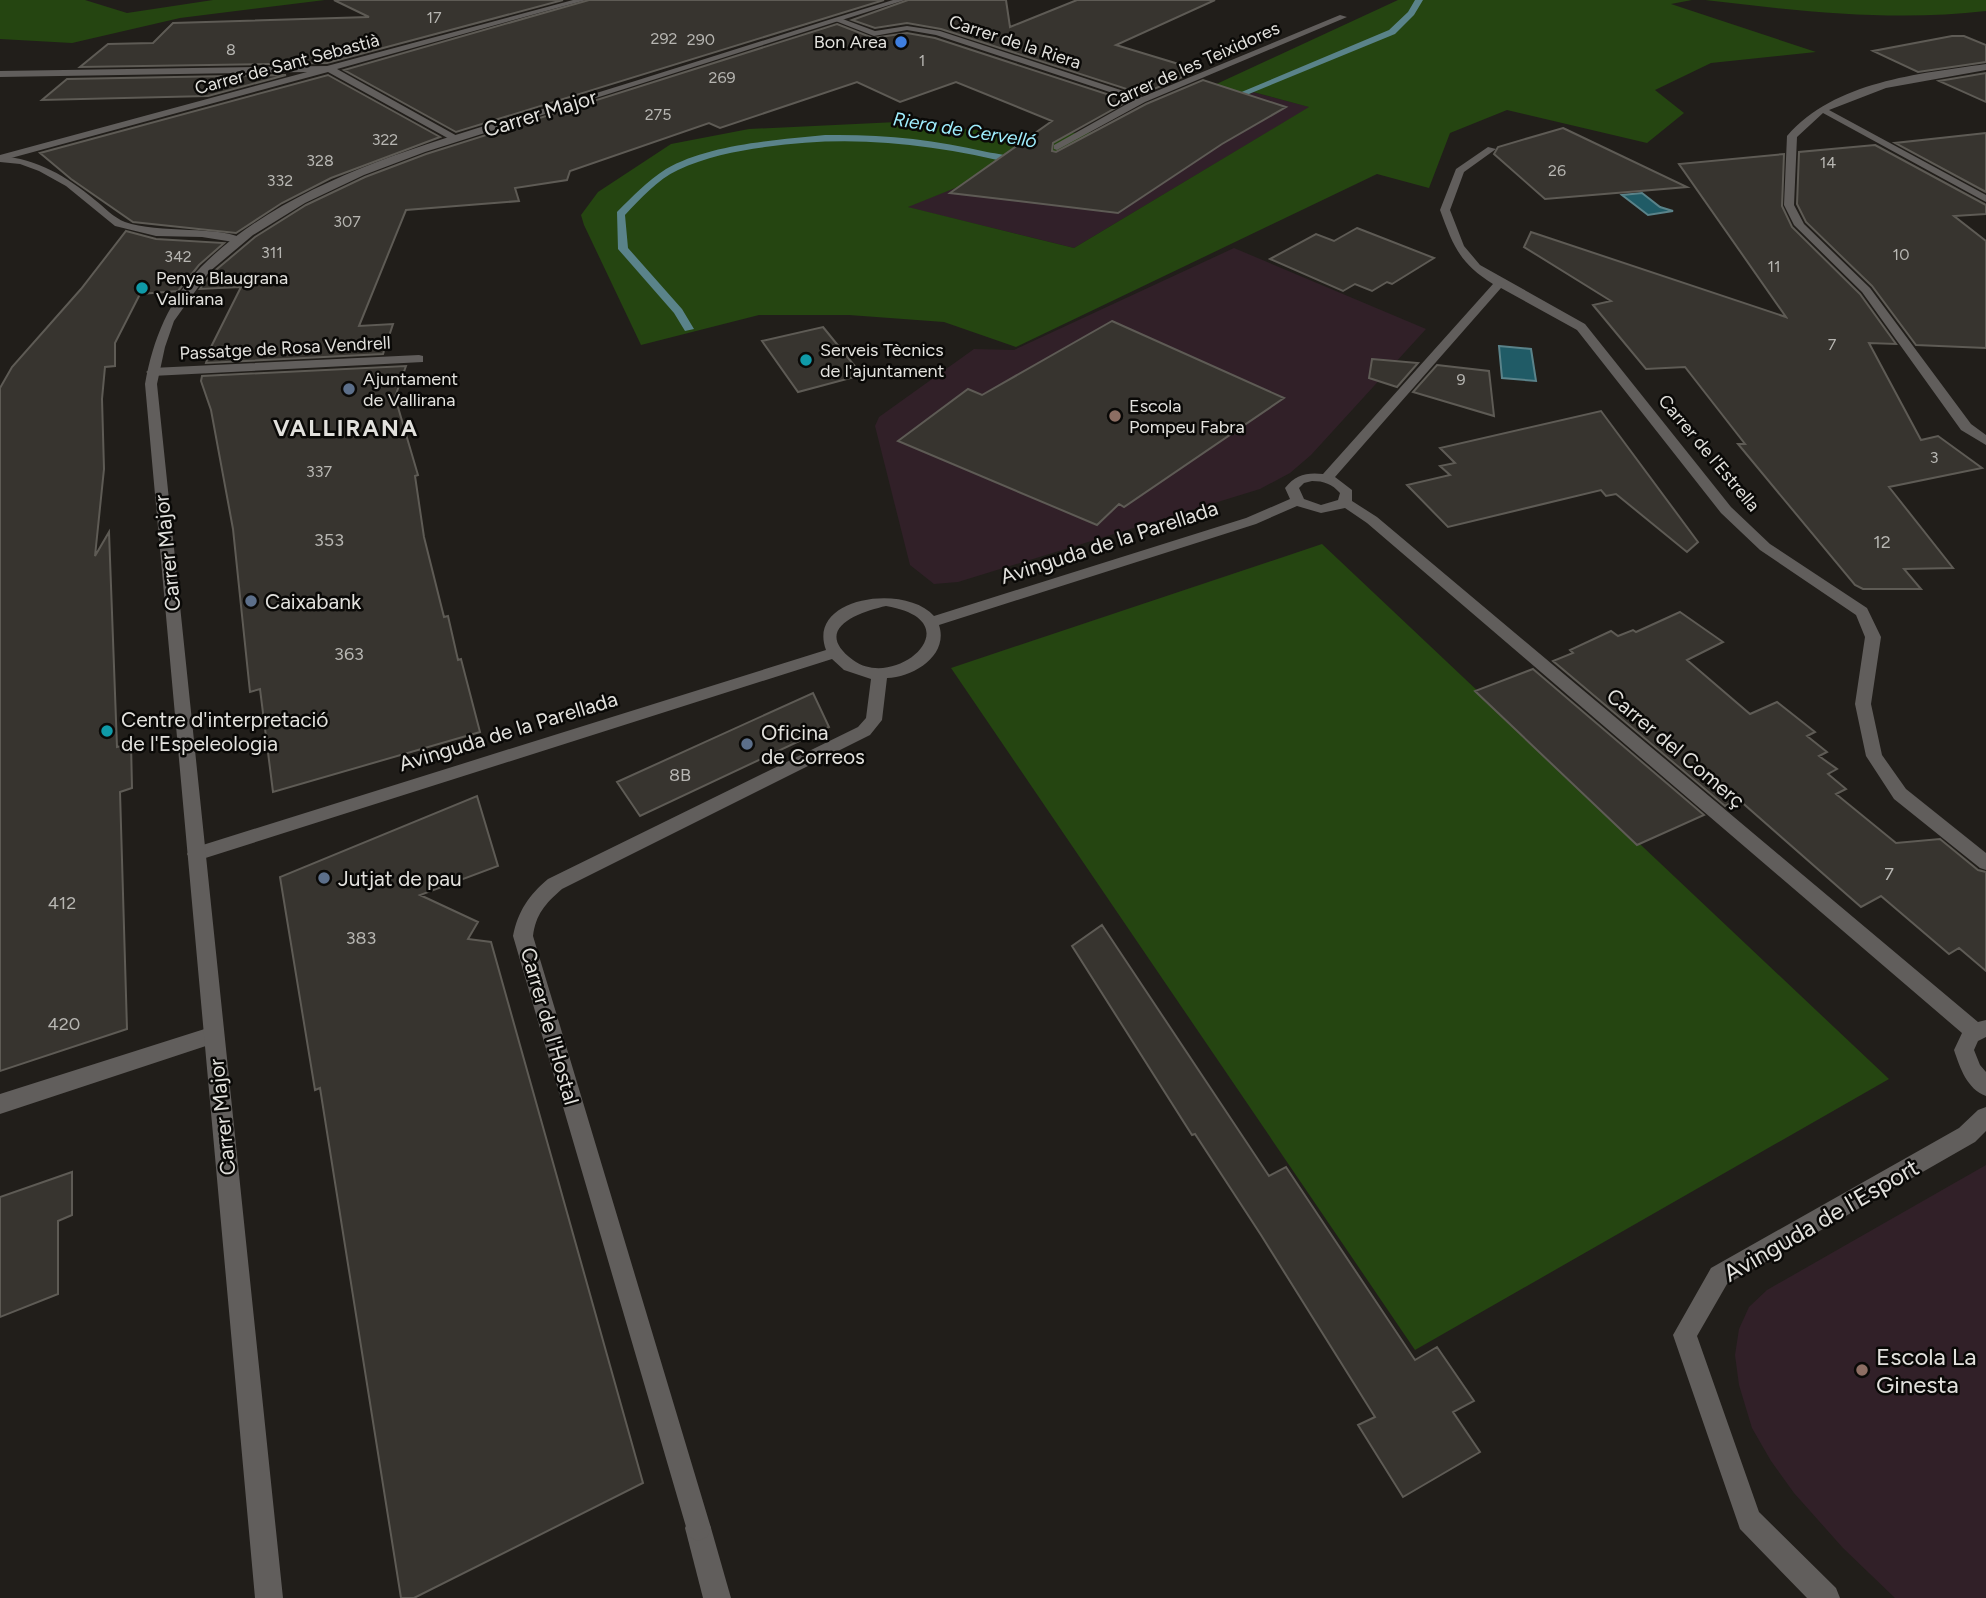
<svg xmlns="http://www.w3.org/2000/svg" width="1986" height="1598" viewBox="0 0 1986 1598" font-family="Figtree,sans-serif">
<rect width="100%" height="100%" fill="#211e1a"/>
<!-- industrial -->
<path fill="#312029" d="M1253 92 1310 107 1074 248 906 207 1000 170 1150 149Z"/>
<!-- education -->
<path fill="#312028" d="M1234 248 1426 329 1311 455 1290 473 1260 489 958 582 934 584 910 565 875 426 879 417 974 349 1014 350Z
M1986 1165V1598H1895L1843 1548 1794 1493 1771 1461 1752 1428 1739 1385 1735 1355 1739 1329 1749 1307 1767 1290Z"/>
<!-- green -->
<path fill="#254511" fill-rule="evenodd" d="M0 0H85L127 13 213 0H325L180 18 72 43 0 39Z
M1398 0H1692L1671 4 1816 52 1711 63 1655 90 1684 113 1647 143 1507 110 1450 133 1429 188 1377 174 1016 347 944 322 849 315H759L641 345 584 225 581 215 598 192 671 144 749 129 897 122 1015 134 1113 132ZM1253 92 1309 107 1074 248 908 207 1000 170 1150 149Z
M1705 0H1986V11C1893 22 1798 11 1705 0Z
M1322 544 1889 1079 1415 1350 951 668Z"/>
<!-- water -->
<path fill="#205b66" stroke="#5a838a" stroke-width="2" d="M1642 193 1660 207 1673 211 1648 215 1622 195Z
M1499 346 1531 349 1536 381 1502 378Z"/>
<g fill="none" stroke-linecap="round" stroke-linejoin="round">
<!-- stream -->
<path fill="#5a838a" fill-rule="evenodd" d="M1415 0H1423L1414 15 1395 34 1227 103 1220 101 1389 30 1408 12Z
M825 135C880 134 933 139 987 152 999 154 1014 156 1023 162L1019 165C934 144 853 134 765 147 736 151 705 157 678 170 657 180 641 198 625 215L628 248 682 309 694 329 685 331 674 313 618 249 617 212C632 197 647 181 666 169 709 144 776 140 825 135Z"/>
</g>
<!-- building -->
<path fill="#37342f" stroke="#5e5b55" stroke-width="2" d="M334 0H563L327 63 80 67 108 44 153 43 173 23 369 17Z
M589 0H884L456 132 344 70Z
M908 0H1006L1010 27 1077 0H1215L1116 45 1195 69 1184 74 1187 75 1142 94 941 29 907 23 875 28 852 20Z
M837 24 873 38 907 33 935 38 1128 101 1053 143 1052 151 1056 152 1146 104 1203 80 1286 107 1222 144 1118 213 950 193 1052 121 956 82 900 102 857 82 720 128 709 123 570 171 567 180 515 188 519 201 406 210 359 326 393 324 383 354 206 363 211 347 241 287 200 289 211 274 255 237 306 205 365 177 426 154Z
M1952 36H1964L1986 45V62L1918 72 1873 51Z
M1986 73V102L1939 81Z
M286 75 208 96 42 100 67 79Z
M328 75 440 137 331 178 282 203 236 233 133 222 71 179 40 153Z
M1563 128 1687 187 1545 199 1494 154 1498 147Z
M1986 133V192L1895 143Z
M1875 145 1986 205V214L1954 216 1986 241V348L1916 345 1872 286 1806 222 1797 204 1799 152Z
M1784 154 1782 206 1792 227 1860 294 1896 344 1869 343 1921 440 1938 436 1982 468 1889 487 1953 568 1904 569 1921 589H1863L1855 585 1738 444H1745L1685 367 1646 369 1593 305 1611 301 1524 247 1531 232 1786 317 1679 164Z
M1357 228 1434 258 1392 284 1387 282 1372 291 1355 284 1343 291 1270 259 1316 234 1334 241Z
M126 231 156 239 224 243 199 265 178 291 140 294 115 343V366L105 367 102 399 104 469 95 556 109 532 117 747 131 744 132 788 120 792 127 1029 0 1071V388L12 367 81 289Z
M1112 321 1284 398 1124 507 1119 504 1097 525 898 441 968 389 982 395Z
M823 327 862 375 798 392 762 341Z
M1372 359 1418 363 1397 387 1369 378Z
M1437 365 1489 371 1494 416 1413 392Z
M406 366 395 397 418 475 415 476 424 537 444 617 448 616 458 660 461 659 480 732 273 792 260 689 250 692 233 529 211 410 201 381 202 376Z
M1601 411 1698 542 1687 552 1616 494 1606 496 1601 490 1448 527 1407 485 1450 475 1440 466 1455 463 1440 448Z
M1680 612 1723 642 1687 660 1750 714 1777 702 1815 732 1807 736 1827 752 1819 756 1837 769 1828 774 1846 789 1836 794 1896 843 1940 839 1978 870 1986 872V971L1959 948 1949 954 1881 896 1861 907 1738 799 1725 806 1553 661 1573 653 1570 650 1611 631 1618 636 1633 630 1636 632Z
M1533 669 1704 815 1637 845 1475 691Z
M813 693 829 727 640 816 617 782Z
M477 796 498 866 420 895 478 922 468 939 491 942 643 1483 414 1598H401L320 1088 315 1090 280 877Z
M1102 925 1269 1176 1286 1167 1415 1360 1437 1347 1474 1401 1453 1412 1480 1452 1403 1497 1358 1425 1375 1417 1261 1235 1195 1134 1192 1135 1072 946Z
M72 1172V1215L58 1221V1294L0 1317V1197Z"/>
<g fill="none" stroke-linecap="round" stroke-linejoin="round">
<!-- service -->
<path fill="#615e5c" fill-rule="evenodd" d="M698 1515 707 1519 711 1528 731 1598H703L685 1528 689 1519Z"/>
<!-- pedestrian -->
<path fill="#615e5c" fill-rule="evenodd" d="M0 156C38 159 66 176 95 200 104 207 114 218 125 222 157 234 224 225 245 240L240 243 202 237 156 236 115 226 66 186 39 171 20 164 0 162Z
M419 355 423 356V362L152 376 146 372 152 368Z"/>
<!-- minor -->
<path fill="#615e5c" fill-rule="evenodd" d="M573 0H586L337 69 459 137V141H453L328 72 0 161V155L307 72 0 77V71L327 66Z
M1340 15 1347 17 1145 102 1057 150 1054 149V145L1134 100 936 35 907 30 874 36 833 20 840 18 875 31 907 26 940 31 1142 97Z
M1986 64V70L1886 88 1829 110 1986 195V202L1823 113 1797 137 1794 205 1804 224 1870 288 1971 424 1986 435V445L1961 430 1862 292 1794 225 1784 205 1787 136C1835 81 1918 74 1986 64Z
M1488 147 1496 149 1464 172 1450 210 1464 246 1480 265 1585 324 1731 507 1770 544 1867 608 1881 637 1871 704 1882 755 1906 789 1986 853V870L1980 868 1894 799 1866 756 1855 704 1865 637 1856 615 1760 550 1721 513 1577 330 1501 288 1335 477 1352 490V501L1377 517 1978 1022 1986 1020V1037L1978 1041 1974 1050 1980 1065 1986 1072V1096C1967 1089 1960 1068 1954 1050L1962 1033 1367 523 1345 508 1321 513 1297 506 1256 524 939 625C949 655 914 677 887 678L882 720 870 735 562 889C545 904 536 914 533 936L711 1528 707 1537 698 1541 689 1537 513 936C518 911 529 895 548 879L858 727 866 718 871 679 844 670 832 659 196 861 190 859 187 854 190 849 826 650C806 597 905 583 934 616L1246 518 1290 499 1285 488C1295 475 1307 472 1323 474L1493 284C1459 263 1453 245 1440 210L1456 169ZM1312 481C1324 481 1332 484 1340 493L1338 500 1321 505 1304 499 1299 488 1304 483ZM886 606C975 621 896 692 853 660 811 629 859 612 886 606Z
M214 1026 221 1029 224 1035 221 1041 0 1114V1094Z
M1986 1107V1131L1975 1142 1727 1284 1697 1336 1759 1512 1836 1588 1840 1598H1807L1740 1529 1673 1335 1711 1268 1959 1128 1978 1110Z"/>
<!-- tertiary -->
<path fill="#615e5c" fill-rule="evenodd" d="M893 0H905L425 152 364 175 305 203 253 235 209 272 174 321 165 347 157 384 283 1598H255L145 384C153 339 169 300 201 267 295 171 465 133 590 95 691 64 792 31 893 0Z"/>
</g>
<!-- markers -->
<circle fill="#3f7fe0" stroke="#0a0907" stroke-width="2.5" cx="901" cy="42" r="7"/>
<g fill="#0f9aa8" stroke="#0a0907" stroke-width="2.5">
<circle cx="142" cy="288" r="7"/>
<circle cx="806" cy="360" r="7"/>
<circle cx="107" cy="731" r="7"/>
</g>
<g fill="#5c6f8a" stroke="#0a0907" stroke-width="2.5">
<circle cx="349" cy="389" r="7"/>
<circle cx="251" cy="601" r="7"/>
<circle cx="747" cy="744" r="7"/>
<circle cx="324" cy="878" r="7"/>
</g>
<g fill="#8d6e63" stroke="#0a0907" stroke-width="2.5">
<circle cx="1115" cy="416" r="7"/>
<circle cx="1862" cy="1370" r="7"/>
</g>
<g text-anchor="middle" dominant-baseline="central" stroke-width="5" stroke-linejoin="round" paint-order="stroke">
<!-- far-number labels -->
<g font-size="16" fill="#b7b6b2">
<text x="434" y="17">17</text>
<text x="664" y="38">292</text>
<text x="701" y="39">290</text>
<text x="231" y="49">8</text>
<text x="922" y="60">1</text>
<text x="722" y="77">269</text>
<text x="658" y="114">275</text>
<text x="385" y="139">322</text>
<text x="320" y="160">328</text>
<text x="1828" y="162">14</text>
<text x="1557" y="170">26</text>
<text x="280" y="180">332</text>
<text x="347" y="221">307</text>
<text x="272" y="252">311</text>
<text x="1901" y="254">10</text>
<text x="178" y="256">342</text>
<text x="1774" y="266">11</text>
<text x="1832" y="344">7</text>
<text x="1461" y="379">9</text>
<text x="1934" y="457">3</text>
<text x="319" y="471">337</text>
</g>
<!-- far-poi labels -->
<g font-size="18" fill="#e2e1dd" stroke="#0a0907" text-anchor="start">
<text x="887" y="42" text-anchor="end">Bon Area</text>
<text x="156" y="278">Penya Blaugrana<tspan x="156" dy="21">Vallirana</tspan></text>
<text x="820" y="350">Serveis Tècnics<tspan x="820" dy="21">de l'ajuntament</tspan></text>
<text x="363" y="379">Ajuntament<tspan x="363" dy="21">de Vallirana</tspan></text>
<text x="1129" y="406">Escola<tspan x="1129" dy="21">Pompeu Fabra</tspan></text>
</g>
<!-- far-street labels -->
<g font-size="18" fill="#e2e1dd" stroke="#0a0907">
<text transform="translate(1015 42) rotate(18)">Carrer de la Riera</text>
<text transform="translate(287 64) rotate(-15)">Carrer de Sant Sebastià</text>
<text transform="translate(1193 65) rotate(-24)">Carrer de les Teixidores</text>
<text transform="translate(285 348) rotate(-3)">Passatge de Rosa Vendrell</text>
<text transform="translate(1709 453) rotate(50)">Carrer de l'Estrella</text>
</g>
<!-- number labels -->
<g font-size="18" fill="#b7b6b2">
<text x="329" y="540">353</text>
<text x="1882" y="542">12</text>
<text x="349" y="654">363</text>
<text x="680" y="775">8B</text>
<text x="1889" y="874">7</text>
<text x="62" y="903">412</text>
<text x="361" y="938">383</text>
<text x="64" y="1024">420</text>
</g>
<!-- far-water labels -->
<g font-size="19" font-style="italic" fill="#9feefe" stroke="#0a0907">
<text transform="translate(965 130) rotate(9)">Riera de Cervelló</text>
</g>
<!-- street labels -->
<g font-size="21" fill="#e2e1dd" stroke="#0a0907">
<text transform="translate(540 113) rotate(-17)">Carrer Major</text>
<text transform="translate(1109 542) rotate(-18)">Avinguda de la Parellada</text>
<text transform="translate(167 553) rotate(-96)">Carrer Major</text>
<text transform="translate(508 731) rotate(-17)">Avinguda de la Parellada</text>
<text transform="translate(1676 748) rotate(40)">Carrer del Comerç</text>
<text transform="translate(550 1026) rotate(74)">Carrer de l'Hostal</text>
<text transform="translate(222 1117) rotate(-96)">Carrer Major</text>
</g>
<!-- poi labels -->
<g font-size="21" fill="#e2e1dd" stroke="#0a0907" text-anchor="start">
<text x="265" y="601">Caixabank</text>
<text x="121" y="719">Centre d'interpretació<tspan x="121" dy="24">de l'Espeleologia</tspan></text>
<text x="761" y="732">Oficina<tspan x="761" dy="24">de Correos</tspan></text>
<text x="338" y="878">Jutjat de pau</text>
</g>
<!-- far-district labels -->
<g font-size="23" font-weight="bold" letter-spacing="2" fill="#e2e1dd" stroke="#0a0907">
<text x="346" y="428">VALLIRANA</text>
</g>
<!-- near-street labels -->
<g font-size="24" fill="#e2e1dd" stroke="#0a0907">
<text transform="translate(1821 1220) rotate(-30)">Avinguda de l'Esport</text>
</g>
<!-- near-poi labels -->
<g font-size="24" fill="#e2e1dd" stroke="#0a0907" text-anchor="start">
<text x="1876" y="1356">Escola La<tspan x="1876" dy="28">Ginesta</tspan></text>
</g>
</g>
</svg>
